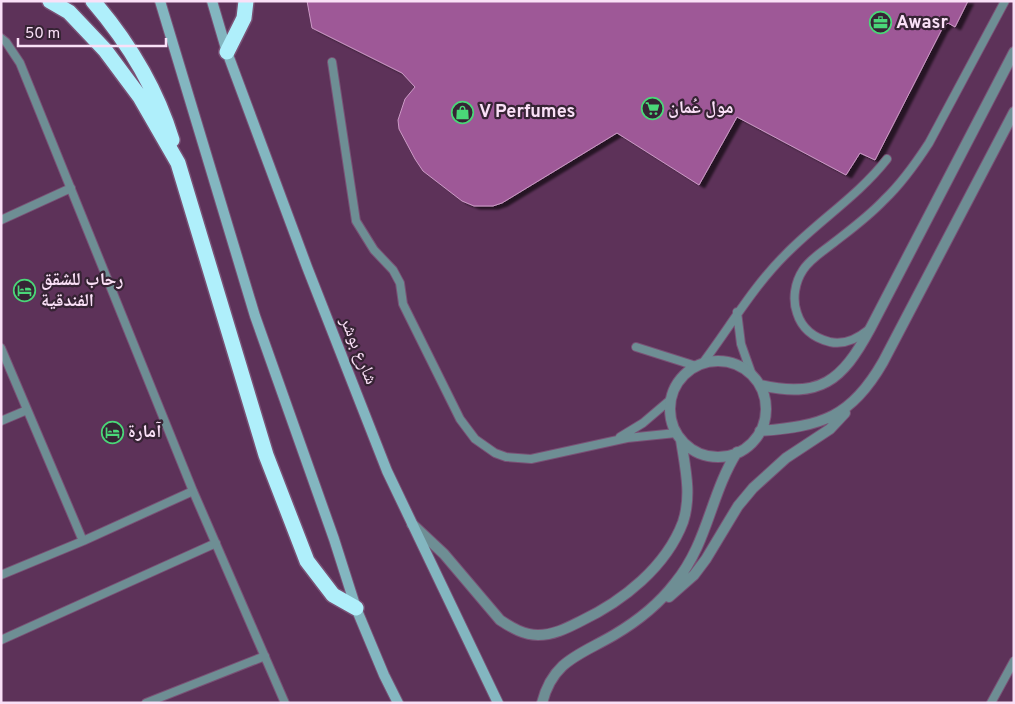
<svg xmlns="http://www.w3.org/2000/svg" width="1015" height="704" viewBox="0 0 1015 704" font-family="Overpass,'Noto Naskh Arabic',sans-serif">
<defs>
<filter id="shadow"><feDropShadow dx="5.5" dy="3" stdDeviation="1" flood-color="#0009"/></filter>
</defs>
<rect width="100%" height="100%" fill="#5d3259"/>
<!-- building -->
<path fill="#9e5897" stroke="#cc9ac6" filter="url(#shadow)" d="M307 1H968L955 27 948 23 942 29 875 160 860 153 846 175 737 117 699 185 617 133 502 203 493 206H474L462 201 423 171 415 159 399 129 398 120 405 99 415 87 402 73 312 28Z"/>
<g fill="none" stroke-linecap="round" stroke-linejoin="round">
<defs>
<path id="service" d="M1 38 6 42 20 63 193 491 285 703
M332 62 356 221 374 250 393 270 400 283 403 304 460 419 475 439 495 453 506 457 531 459 627 438 676 433
M1 220 71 188
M737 312 741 344 752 375
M868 330C857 339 844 345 830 342 814 338 802 329 797 313 792 299 795 282 803 270 810 259 822 252 832 244 850 230 868 217 884 200 902 183 916 163 929 143L1005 1
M636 347 696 366
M1 348 83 541
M702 364C730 327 752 288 785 255 818 221 858 196 887 159
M1 421 27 410
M620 437 643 423 670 400
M1 575 83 541 193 491
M1 640 216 543
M146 703 265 656
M991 703 1014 661"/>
<path id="tertiary" d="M670 409a48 48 0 1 1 96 0a48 48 0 1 1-96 0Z
M760 385C820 399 842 381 870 329L1014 52
M760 431C822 426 851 418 883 362L1014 112
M412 524 444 554 500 620C512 628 524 635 538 635 554 635 567 628 581 621 623 601 666 567 683 522 692 495 685 467 681 440
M669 597 694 575 706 559 738 506 753 488 786 458 830 429 845 413
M542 703C553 660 580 655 614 635 636 622 659 604 675 583 708 543 710 495 737 452"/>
<path id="secondary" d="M160 1 255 316 334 539 356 608 384 675 398 703
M212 1 227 52 307 267 387 471 498 703"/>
<path id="motorway" d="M50 1 69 12 105 50 140 97 178 163 266 455 307 561 333 595 356 608
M93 1C129 43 156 87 172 140
M227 52 244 18 246 1"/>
</defs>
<!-- service casing -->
<use href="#service" stroke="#795175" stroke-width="10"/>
<!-- tertiary casing -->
<use href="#tertiary" stroke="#795175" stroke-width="12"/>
<!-- secondary casing -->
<use href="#secondary" stroke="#795175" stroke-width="12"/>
<!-- motorway casing -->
<use href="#motorway" stroke="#795175" stroke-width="18"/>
<!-- service -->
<use href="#service" stroke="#6e8e94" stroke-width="8"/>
<!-- tertiary -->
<use href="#tertiary" stroke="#6e8e94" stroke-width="10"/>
<!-- secondary -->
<use href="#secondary" stroke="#83b6c0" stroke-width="10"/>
<!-- motorway -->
<use href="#motorway" stroke="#afeffb" stroke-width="15"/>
</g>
<!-- icons -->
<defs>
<symbol id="office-ring" viewBox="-11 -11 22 22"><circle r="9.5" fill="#362334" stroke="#4ad778" stroke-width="1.5"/><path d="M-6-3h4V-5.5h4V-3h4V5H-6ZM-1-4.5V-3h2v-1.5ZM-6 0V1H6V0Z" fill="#4ad778"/></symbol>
<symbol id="supermarket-ring" viewBox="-11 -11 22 22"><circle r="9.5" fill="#362334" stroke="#4ad778" stroke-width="1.5"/><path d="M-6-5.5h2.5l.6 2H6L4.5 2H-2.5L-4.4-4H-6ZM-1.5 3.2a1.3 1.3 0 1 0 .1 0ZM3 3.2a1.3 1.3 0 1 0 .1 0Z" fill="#4ad778"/></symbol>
<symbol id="shop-ring" viewBox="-11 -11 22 22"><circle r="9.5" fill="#362334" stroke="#4ad778" stroke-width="1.5"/><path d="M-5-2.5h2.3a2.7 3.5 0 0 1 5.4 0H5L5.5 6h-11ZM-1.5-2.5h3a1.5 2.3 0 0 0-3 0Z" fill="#4ad778"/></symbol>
<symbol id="hotel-ring" viewBox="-11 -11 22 22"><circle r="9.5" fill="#362334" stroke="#4ad778" stroke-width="1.5"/><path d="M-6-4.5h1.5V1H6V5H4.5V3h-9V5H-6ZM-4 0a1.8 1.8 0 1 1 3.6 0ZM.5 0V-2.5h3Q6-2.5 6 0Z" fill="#4ad778"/></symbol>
</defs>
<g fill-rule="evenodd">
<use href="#office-ring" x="868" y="10" width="25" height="25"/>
<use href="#supermarket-ring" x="640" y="96" width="25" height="25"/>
<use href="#shop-ring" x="450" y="100" width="25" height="25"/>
<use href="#hotel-ring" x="12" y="278" width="25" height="25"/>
<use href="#hotel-ring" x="100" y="420" width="25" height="25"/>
</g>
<g text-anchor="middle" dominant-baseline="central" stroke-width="4.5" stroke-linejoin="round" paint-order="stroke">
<!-- poi labels -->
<g font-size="18" font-weight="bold" fill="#fae0f7" stroke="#362334" text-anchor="start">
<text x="896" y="23">Awasr</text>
<text x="668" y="108">مول عُمان</text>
<text x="479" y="112">V Perfumes</text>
<text x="41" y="280">رحاب للشقق<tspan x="41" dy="21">الفندقية</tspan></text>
<text x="128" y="432">آمارة</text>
</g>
<!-- street labels -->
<g font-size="18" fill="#fae0f7" stroke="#362334">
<text transform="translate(358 351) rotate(68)">شارع بوشر</text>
</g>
</g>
<!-- border -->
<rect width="1015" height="704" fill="none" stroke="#fae0f7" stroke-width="5"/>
<!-- scale -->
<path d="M18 38v8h148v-8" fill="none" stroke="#fae0f7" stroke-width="2.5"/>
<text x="25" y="38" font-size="15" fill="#fae0f7" stroke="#362334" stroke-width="4" paint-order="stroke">50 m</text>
</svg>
